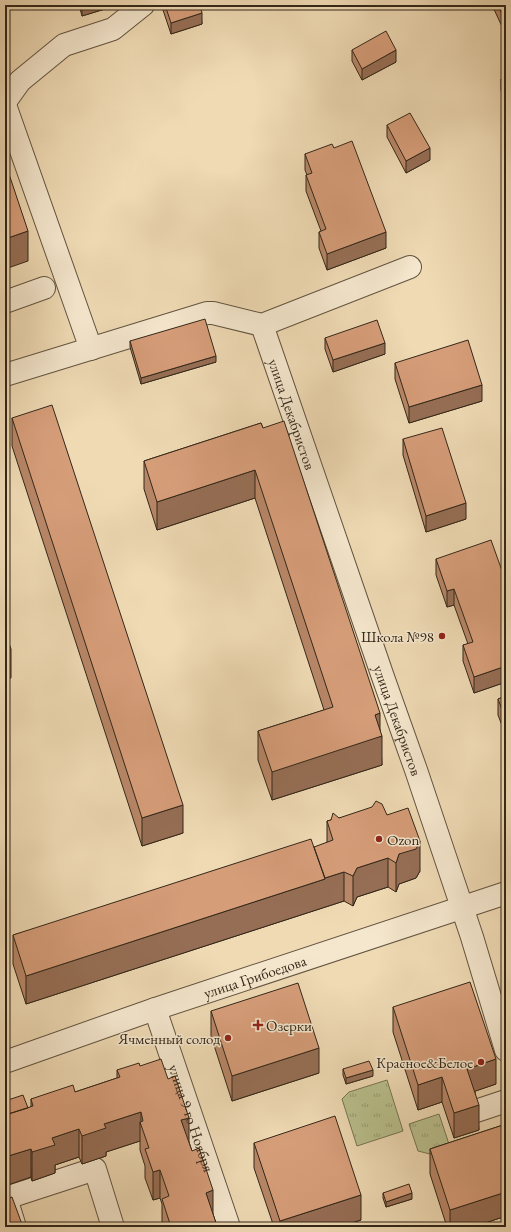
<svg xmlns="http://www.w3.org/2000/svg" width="511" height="1232" viewBox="0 0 511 1232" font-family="'EB Garamond',serif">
<defs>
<pattern id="grass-tufts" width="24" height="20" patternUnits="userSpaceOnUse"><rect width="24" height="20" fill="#b9c08d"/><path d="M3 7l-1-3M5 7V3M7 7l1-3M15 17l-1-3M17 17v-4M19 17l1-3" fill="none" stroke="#979c72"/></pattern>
</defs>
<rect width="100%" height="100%" fill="#efdab4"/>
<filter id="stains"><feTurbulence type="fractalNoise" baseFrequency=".005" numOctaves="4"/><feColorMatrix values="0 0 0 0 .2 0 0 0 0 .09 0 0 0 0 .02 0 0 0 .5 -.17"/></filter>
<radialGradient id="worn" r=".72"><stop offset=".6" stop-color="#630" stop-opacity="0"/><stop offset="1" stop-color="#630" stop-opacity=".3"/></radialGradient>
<!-- grass -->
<path fill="url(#grass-tufts)" stroke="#767453" d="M387 1080 403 1131 357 1146 342 1099 349 1092Z
M439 1114 451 1150 434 1155 418 1151 409 1124Z"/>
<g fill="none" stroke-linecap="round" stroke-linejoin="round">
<defs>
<g id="minor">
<path d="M5 102 20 81 64 45 113 29 143 5"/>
<path d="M5 105 91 349"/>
<path d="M5 302 44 288"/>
<path id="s1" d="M262 325 383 677 416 770 472 937 506 1050"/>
<path d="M5 375 207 313H213L262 325 410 267"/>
<path id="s2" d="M155 1009 229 1227"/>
<path id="s3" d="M5 1062 155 1009 506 893"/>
<path d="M473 1112 506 1101"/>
<path d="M15 1227 6 1198 95 1169 113 1227"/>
</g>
</defs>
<!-- minor casing -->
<use href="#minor" stroke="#625440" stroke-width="24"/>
<!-- minor -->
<use href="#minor" stroke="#f5e7ce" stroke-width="22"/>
</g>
<!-- wall -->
<path fill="#b88768" stroke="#332719" d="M79 5H118L82 16Z
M163 5H200L202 24 171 34 163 10Z
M492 5H506V32L505 33Z
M352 50 396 62 362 80 352 61Z
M506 77V103L501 90V79Z
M387 125 430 160 406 173 387 137Z
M334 148 386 248 327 270 319 248V232L321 231 306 191V175H307L305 170V154Z
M325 338 385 354 333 372 325 349Z
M130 341 216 362 141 384 130 347Z
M395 363 482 401 409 423 395 379Z
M12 418 183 833 142 846 12 446Z
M261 423 380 730 382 765 272 800 258 760V731L324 710 255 498 157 530 144 489V461Z
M403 439 466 519 426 532 403 455Z
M436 559 506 582V682L474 693 463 661V645L468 644 454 605 447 607 436 575Z
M506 696V736L498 715V699Z
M387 815 420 871 416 878 399 884 396 892 388 887 357 897 353 906 344 901 26 1004 13 964V935L314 848 327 843V821L339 818Z
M393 1007 496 1084 475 1091 479 1130 454 1138 442 1102 418 1110 393 1032Z
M211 1011 319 1073 232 1101 211 1036Z
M140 1066 189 1142 217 1226 225 1227H162V1204L160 1198 153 1200 145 1178V1166L140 1150V1141L106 1152V1156L82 1164 79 1157 55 1165V1173L32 1181 31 1177 28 1108 31 1107V1099L75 1092 117 1078V1070Z
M343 1069 373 1076 346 1084 343 1075Z
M506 1124V1216L473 1227H447L430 1174V1149Z
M254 1143 361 1220 338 1227H274L254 1168Z
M383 1193 412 1199 386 1207 383 1198Z"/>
<!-- shaded-wall -->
<path fill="#966e55" stroke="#332719" d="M82 5H118L82 16Z
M202 13V24L171 34V23Z
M505 21H506V32L505 33Z
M396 50V62L362 80V69Z
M430 148V160L406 173V161Z
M28 231V261L5 269V239Z
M386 232V248L327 270V254Z
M385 343V354L333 372V360Z
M216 356V362L141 384V378Z
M482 385V401L409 423V407Z
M255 470V498L157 530V502Z
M466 503V519L426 532V516Z
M454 589V605L447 607V591Z
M11 649V678L5 680V651Z
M506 666V682L474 693V677Z
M380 713V737L382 736V765L272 800V772L375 715Z
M183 805V833L142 846V818Z
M420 841V871L416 878 399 884 396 892V863L399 854Z
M388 858V887L357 897 353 906V876L357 868Z
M344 872V901L26 1004V976L325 879V878Z
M319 1048V1073L232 1101V1076Z
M496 1059V1084L467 1094V1069Z
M373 1070V1076L346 1084V1078Z
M442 1077V1102L418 1110V1085Z
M479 1105V1130L454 1138V1113Z
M141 1112V1125L140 1122V1141L106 1152V1156L82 1164V1136L104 1124Z
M189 1118V1146L181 1120Z
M79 1129V1157L55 1165V1173L32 1181V1152L52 1138Z
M31 1149V1177L5 1186V1157Z
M160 1170V1198L153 1200V1172Z
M213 1190V1219L206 1193Z
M506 1192V1216L473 1227H450V1210Z
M412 1193V1199L386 1207V1202Z
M361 1195V1220L338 1227H280V1221Z"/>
<!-- building -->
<path fill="#d69d79" stroke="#332719" d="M165 5H200L202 13 171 23Z
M498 5H506V21H505Z
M386 31 396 50 362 69 352 50Z
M506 77V92L501 79Z
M410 113 430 148 406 161 387 125Z
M352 141 386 232 327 254 319 232 326 229 306 175 312 173 305 154 332 144 334 148Z
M5 162 28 231 5 239Z
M205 319 216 356 141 378 130 341Z
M377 320 385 343 333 360 325 338Z
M468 340 482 385 409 407 395 363Z
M52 405 183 805 142 818 12 418Z
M284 421 380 713 375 715 382 736 272 772 258 731 333 707 255 470 157 502 144 461 261 423 263 428Z
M442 428 466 503 426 516 403 439Z
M491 540 506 582V666L474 677 463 645 473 642 454 589 447 591 436 559Z
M5 632 11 649 5 651Z
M506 696V720L498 699Z
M376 801 382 804 387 815 408 808 420 841 416 849 399 854 396 863 388 858 357 868 353 876 344 872 325 878 314 847 333 840 327 821 331 820 333 813 339 818 372 807Z
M311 839 325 879 26 976 13 935Z
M470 982 496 1059 467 1069 479 1105 454 1113 442 1077 418 1085 393 1007Z
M298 983 319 1048 232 1076 211 1011Z
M161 1059 168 1079 175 1076 189 1118 181 1120 192 1151 199 1148 213 1190 206 1193 217 1226 224 1223 225 1227H171L162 1199 169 1196 160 1170 153 1172 145 1149 149 1148 140 1122 143 1121 141 1112 104 1124 106 1128 82 1136 79 1129 52 1138 55 1145 32 1152 31 1149 5 1157V1115L33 1106 31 1099 73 1085 75 1092 120 1077 117 1070 139 1063 140 1066Z
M369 1061 373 1070 346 1078 343 1069Z
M23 1095 28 1108 5 1115V1101Z
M335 1116 361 1195 280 1221 254 1143Z
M506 1124V1192L450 1210 430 1149Z
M409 1184 412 1193 386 1202 383 1193Z
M12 1197 23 1227H5V1199Z"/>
<!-- markers -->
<g fill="#8f2418" stroke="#f5e7ce" stroke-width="1.5">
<circle cx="442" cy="636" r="4"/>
<circle cx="379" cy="839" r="4"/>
<path d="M256 1019h4v4h4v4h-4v4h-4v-4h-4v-4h4z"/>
<circle cx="228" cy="1038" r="4"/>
<circle cx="481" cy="1062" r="4"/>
</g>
<g text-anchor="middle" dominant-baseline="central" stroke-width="3" stroke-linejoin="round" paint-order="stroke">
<!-- street labels -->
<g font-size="15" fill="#332719" stroke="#f5e7ce">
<text stroke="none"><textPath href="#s1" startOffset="94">улица Декабристов</textPath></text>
<text stroke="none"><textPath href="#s1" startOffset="418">улица Декабристов</textPath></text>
<text stroke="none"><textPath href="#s3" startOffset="264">улица Грибоедова</textPath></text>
<text stroke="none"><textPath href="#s2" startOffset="115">улица 9-го Ноября</textPath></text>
</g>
<!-- poi labels -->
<g font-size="15" fill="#332719" stroke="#f5e7ce" text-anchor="end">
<text x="434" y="636">Школа №98</text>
<text x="387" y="839" text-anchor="start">Ozon</text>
<text x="266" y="1025" text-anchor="start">Озерки</text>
<text x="220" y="1038">Ячменный солод</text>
<text x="473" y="1062">Красное&amp;Белое</text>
</g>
</g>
<!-- margin -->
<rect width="511" height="1232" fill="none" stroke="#efdab4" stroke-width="20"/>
<rect x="6" y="6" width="499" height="1220" fill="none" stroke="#332719" stroke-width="2"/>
<rect x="10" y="10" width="491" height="1212" fill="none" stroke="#332719"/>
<rect width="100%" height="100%" filter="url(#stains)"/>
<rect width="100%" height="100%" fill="url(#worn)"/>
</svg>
